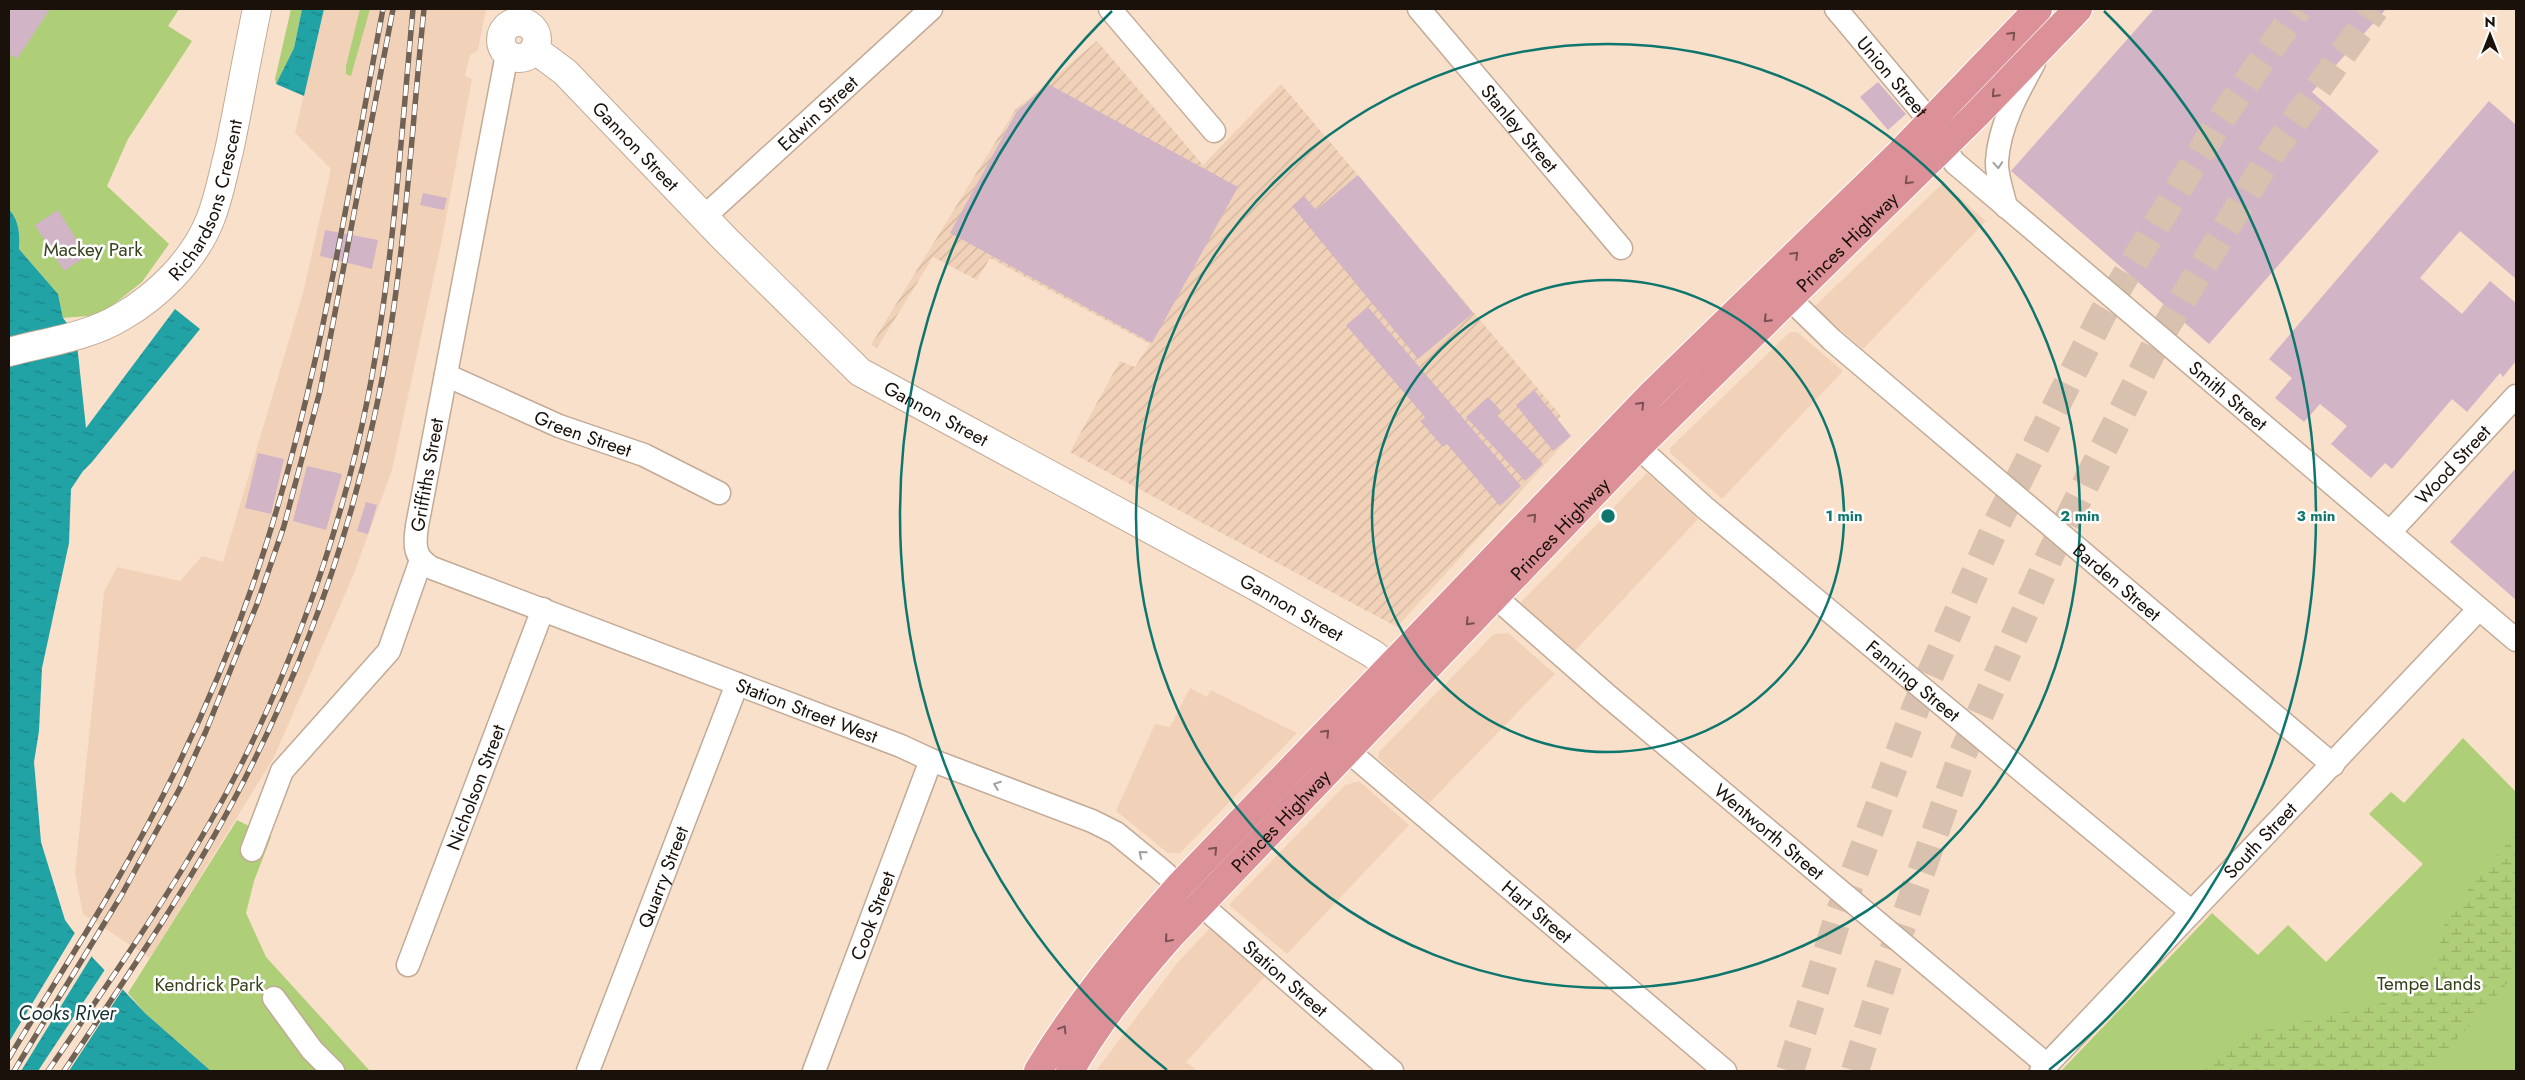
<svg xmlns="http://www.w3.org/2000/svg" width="2525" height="1080" viewBox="0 0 2525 1080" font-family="Jost,sans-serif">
<defs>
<pattern id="industrial-furrows" width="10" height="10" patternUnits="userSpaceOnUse" patternTransform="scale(1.25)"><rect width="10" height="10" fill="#f1d2b8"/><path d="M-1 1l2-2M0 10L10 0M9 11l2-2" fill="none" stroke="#ceb39d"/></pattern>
<pattern id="wetland-marsh" width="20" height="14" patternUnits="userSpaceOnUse" patternTransform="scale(1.25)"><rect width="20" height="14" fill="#aece77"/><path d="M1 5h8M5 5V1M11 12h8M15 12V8" fill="none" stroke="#95b066"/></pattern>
<pattern id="water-ripples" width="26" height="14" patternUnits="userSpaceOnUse" patternTransform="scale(1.25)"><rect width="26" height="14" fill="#21a2a5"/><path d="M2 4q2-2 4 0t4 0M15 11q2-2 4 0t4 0" fill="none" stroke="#1c8385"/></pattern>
</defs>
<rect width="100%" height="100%" fill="#f9e0cb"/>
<!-- built -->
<path fill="#f1d2b8" d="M324 9H486L478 50 470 55 465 76 472 79 442 239 392 470 353 576 274 757 150 958 83 914 75 873 104 592 117 567 180 581 202 556 223 562 303 293 331 169 295 133Z
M1943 183 1986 221 1863 349 1814 307Z
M1790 332H1797L1843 371 1722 499 1670 453V448Z
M1647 473 1698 519 1575 651 1520 603Z
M1508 633 1555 674 1429 803 1378 758 1379 752 1494 634Z
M1190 688 1207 697 1211 690 1297 733 1180 853H1168L1116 811 1155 724 1170 727Z
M1359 781 1409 825 1287 954 1229 905 1345 785Z
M1210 928 1265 976 1186 1062 1198 1071H1096L1178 962Z"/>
<!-- industrial -->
<path fill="url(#industrial-furrows)" d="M1097 41 1203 165 1281 84 1561 416 1556 421 1569 438 1397 627 1070 452 1120 361 1135 367 1150 344 990 258 977 280 933 257 877 348 871 345 1015 110Z"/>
<!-- green -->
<path fill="#aece77" d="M9 9H179L168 26 192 41 128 139 107 186 169 244 142 282 100 315 63 318 58 294 19 249C20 233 19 221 9 209Z
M291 9H302L294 48 276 84 275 79Z
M360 9H370L351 76 346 74V66Z
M2463 738 2516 792V1071H2061L2212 913 2258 955 2288 925 2326 962 2423 864 2369 814 2391 792 2404 803Z
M237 820 271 837 254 881 246 913 266 957 370 1071H211L146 1014 128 993Z"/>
<!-- wetland -->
<path fill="url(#wetland-marsh)" d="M2516 833V974L2428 1071H2201L2240 1036 2379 1004 2434 968 2447 915Z"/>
<!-- water -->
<path fill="url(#water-ripples)" d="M302 9H324L304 96 276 84 294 48Z
M9 209C19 221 20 233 19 249L58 294 63 318 76 335 86 428 175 309 200 329 92 462 83 471 71 489 69 543 42 668 39 731 34 762 41 842 65 920 93 958 146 1014 211 1071H9Z"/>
<!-- pier -->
<path fill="#f9e0cb" d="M76 931 93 954 21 1071H9V1042Z
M106 968 125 986 69 1071H38Z"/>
<!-- building -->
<path fill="#d1b4c6" d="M9 9H50L17 59 9 54Z
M2154 9H2386L2312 92 2379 151 2209 344 2011 171Z
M1878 82 1906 114 1888 130 1860 97Z
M1048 84 1238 187 1152 343 950 233 1017 111Z
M2489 101 2516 125V279L2460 231 2420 278 2462 314 2490 281 2516 303V361L2503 377 2500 373 2467 412 2452 399 2392 469 2385 463 2371 478 2331 444 2347 426 2320 404 2304 422 2275 398 2292 378 2269 359Z
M1358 175 1473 313 1418 359 1292 206 1304 196 1316 210Z
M423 193 447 198 444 210 420 205Z
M58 210 87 256 64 271 35 225Z
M325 230 378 240 372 269 320 256Z
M1368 307 1521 486 1500 506 1447 444 1443 447 1420 421 1425 417 1346 325Z
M1534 390 1571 436 1553 451 1516 405Z
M1488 397 1501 411 1497 415 1543 464 1525 481 1466 417Z
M258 453 284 459 271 514 245 508Z
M307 466 342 474 326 530 293 521Z
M2516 468V600L2450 542Z
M366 502 377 505 368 534 357 531Z"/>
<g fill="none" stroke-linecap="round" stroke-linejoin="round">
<!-- highway-tunnel -->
<path stroke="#d8c1ae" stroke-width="28" stroke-dasharray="28 14" stroke-linecap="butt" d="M1790 1071 1839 914 1916 707 1997 523 2103 313 2219 122 2298 9
M1855 1071 1885 974 1963 753 2052 551 2159 338 2271 154 2375 9"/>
<defs>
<g id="street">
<path d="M1110 9 1214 131"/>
<path id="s1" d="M1419 9 1621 248"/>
<path id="s2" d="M1836 9 1930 121 1943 147 1955 163 2516 640"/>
<path id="s3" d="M507 54 417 526C414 545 414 558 432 568L901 746 931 760 1092 821 1116 833 1160 869 1392 1071"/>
<path d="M2006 207C2003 193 1996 175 1997 161 1999 126 2018 92 2034 63"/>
<path id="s4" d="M704 217 931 9"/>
<path id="s5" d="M1789 298 1832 340 2333 765"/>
<path id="s6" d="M446 375 559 426 644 455 719 493"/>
<path id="s7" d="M1638 447 1704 507 2192 912"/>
<path id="s8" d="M2390 532 2516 396"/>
<path id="s9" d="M1494 596 1608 696 2047 1065"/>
<path id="s10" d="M1348 751 1725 1071"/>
<path d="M252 850 282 771 389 651 421 560"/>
<path id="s11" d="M408 965 543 609"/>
<path d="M274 998 312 1050 333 1071"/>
<path id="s12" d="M588 1071 737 684"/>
<path id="s13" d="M814 1071 931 760"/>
<path id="s14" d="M2041 1071 2478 610"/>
</g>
<g id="secondary">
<circle cx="519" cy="40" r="18"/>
<path id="s15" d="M534 49 565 72 725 239 860 372 1257 587 1373 654 1407 682"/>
<path id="s16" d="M9 352C46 342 88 337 121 317 158 296 194 260 210 220 219 198 223 174 229 151 239 104 247 56 257 9"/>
</g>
<g id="highway">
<path d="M1038 1071C1078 1004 1128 944 1180 885L1652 394 1900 153 2038 9"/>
<path id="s17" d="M1070 1071C1098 1021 1135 976 1173 933L1638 447 1976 115 2078 9"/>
</g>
</defs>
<!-- street casing -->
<use href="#street" stroke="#c2aa96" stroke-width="25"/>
<!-- secondary casing -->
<use href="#secondary" stroke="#c2aa96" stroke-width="30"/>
<!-- highway casing -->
<use href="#highway" stroke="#fff" stroke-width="30"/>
<!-- street -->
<use href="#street" stroke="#fff" stroke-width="22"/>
<!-- secondary -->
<use href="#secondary" stroke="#fff" stroke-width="28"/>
<!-- highway -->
<use href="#highway" stroke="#db9197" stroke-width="28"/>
<defs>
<path id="rail" d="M9 1058C43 1001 79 946 112 889 168 793 216 691 252 587 317 400 346 202 383 9
M14 1071 121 896 180 788 206 731 257 604 284 526 320 391 393 9
M48 1071C103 991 159 911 208 826 282 698 339 542 368 397 393 269 401 138 413 9
M64 1071C121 985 180 900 229 809 295 687 345 554 374 418 404 284 410 145 424 9"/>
</defs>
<!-- rail casing -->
<use href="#rail" stroke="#716256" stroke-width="5.5"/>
<!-- rail -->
<use href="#rail" stroke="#fff" stroke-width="4" stroke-dasharray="11" stroke-linecap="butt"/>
</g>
<!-- one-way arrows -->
<defs><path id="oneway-chevron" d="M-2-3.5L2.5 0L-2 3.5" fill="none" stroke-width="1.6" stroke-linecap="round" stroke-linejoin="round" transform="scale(1.25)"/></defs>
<g stroke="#7a5150">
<use href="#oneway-chevron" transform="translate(2012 35) rotate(-46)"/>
<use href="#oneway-chevron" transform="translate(1995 94) rotate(134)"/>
<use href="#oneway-chevron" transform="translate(1908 181) rotate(135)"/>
<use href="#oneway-chevron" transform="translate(1795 255) rotate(-45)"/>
<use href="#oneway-chevron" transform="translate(1767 319) rotate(135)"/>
<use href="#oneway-chevron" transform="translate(1641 405) rotate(-46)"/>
<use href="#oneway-chevron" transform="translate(1533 517) rotate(-46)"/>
<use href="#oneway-chevron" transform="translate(1469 622) rotate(134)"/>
<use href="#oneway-chevron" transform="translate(1326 733) rotate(-46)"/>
<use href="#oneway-chevron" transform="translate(1214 850) rotate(-46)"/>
<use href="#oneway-chevron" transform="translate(1168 939) rotate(131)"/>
<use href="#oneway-chevron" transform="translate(1063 1029) rotate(-59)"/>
</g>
<g stroke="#a3a09d">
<use href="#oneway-chevron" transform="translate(1998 165) rotate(86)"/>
<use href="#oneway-chevron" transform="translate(997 785) rotate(-159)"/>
<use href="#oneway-chevron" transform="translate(1142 854) rotate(-141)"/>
</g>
<!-- distance rings -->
<g fill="none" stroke="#0f766e" stroke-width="2.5">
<circle cx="1608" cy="516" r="236"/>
<circle cx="1608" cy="516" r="472"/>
<path d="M1167 1070A708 708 0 0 1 1112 11M2104 11A708 708 0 0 1 2049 1070"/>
</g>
<g text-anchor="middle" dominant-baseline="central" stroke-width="5" stroke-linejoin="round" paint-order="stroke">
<!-- street labels -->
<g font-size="19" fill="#1a110a" stroke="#fff">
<text stroke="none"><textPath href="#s2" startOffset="88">Union Street</textPath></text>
<text stroke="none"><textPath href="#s4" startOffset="154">Edwin Street</textPath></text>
<text stroke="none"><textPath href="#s1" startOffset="156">Stanley Street</textPath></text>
<text stroke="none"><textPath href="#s15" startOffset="141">Gannon Street</textPath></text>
<text stroke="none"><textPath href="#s16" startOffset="269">Richardsons Crescent</textPath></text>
<text stroke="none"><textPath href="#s17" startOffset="1138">Princes Highway</textPath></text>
<text stroke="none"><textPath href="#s2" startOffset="554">Smith Street</textPath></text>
<text stroke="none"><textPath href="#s15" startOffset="546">Gannon Street</textPath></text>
<text stroke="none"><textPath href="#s6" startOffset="149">Green Street</textPath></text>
<text stroke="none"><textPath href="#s8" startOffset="92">Wood Street</textPath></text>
<text transform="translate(427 475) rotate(-80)">Griffiths Street</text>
<text stroke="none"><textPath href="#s17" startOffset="732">Princes Highway</textPath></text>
<text stroke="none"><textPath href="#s5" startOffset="434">Barden Street</textPath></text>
<text stroke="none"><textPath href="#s15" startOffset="951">Gannon Street</textPath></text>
<text stroke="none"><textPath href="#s7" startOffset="361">Fanning Street</textPath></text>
<text stroke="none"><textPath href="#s3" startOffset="930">Station Street West</textPath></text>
<text stroke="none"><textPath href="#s11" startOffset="190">Nicholson Street</textPath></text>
<text stroke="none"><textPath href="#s17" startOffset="328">Princes Highway</textPath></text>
<text stroke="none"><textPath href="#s9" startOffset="362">Wentworth Street</textPath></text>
<text stroke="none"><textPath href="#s14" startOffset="318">South Street</textPath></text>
<text stroke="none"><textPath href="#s12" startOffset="208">Quarry Street</textPath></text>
<text stroke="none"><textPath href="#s10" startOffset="248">Hart Street</textPath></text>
<text stroke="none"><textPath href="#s13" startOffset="166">Cook Street</textPath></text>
<text stroke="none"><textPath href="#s3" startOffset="1486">Station Street</textPath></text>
</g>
<!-- park labels -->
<g font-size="19" fill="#36441c" stroke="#fff">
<text x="93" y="249">Mackey Park</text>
<text x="2429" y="983">Tempe Lands</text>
<text x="209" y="984">Kendrick Park</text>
</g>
<!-- water labels -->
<g font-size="20" font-style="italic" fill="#163031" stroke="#fff">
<text x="67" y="1013">Cooks River</text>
</g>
</g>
<circle cx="1608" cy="516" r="8" fill="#0f766e" stroke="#fff" stroke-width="2.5"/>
<g font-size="15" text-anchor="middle" font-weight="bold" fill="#0f766e" stroke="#fff" stroke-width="5" stroke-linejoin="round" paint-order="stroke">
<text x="1844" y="521">1 min</text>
<text x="2080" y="521">2 min</text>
<text x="2316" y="521">3 min</text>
</g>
<!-- border -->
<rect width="2525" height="1080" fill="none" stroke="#1a110a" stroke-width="20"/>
<!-- north arrow -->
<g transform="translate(2490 35)" stroke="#ffffff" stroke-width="4" paint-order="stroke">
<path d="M0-4L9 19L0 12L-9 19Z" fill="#1a110a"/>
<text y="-8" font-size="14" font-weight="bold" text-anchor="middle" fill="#1a110a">N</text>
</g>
</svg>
